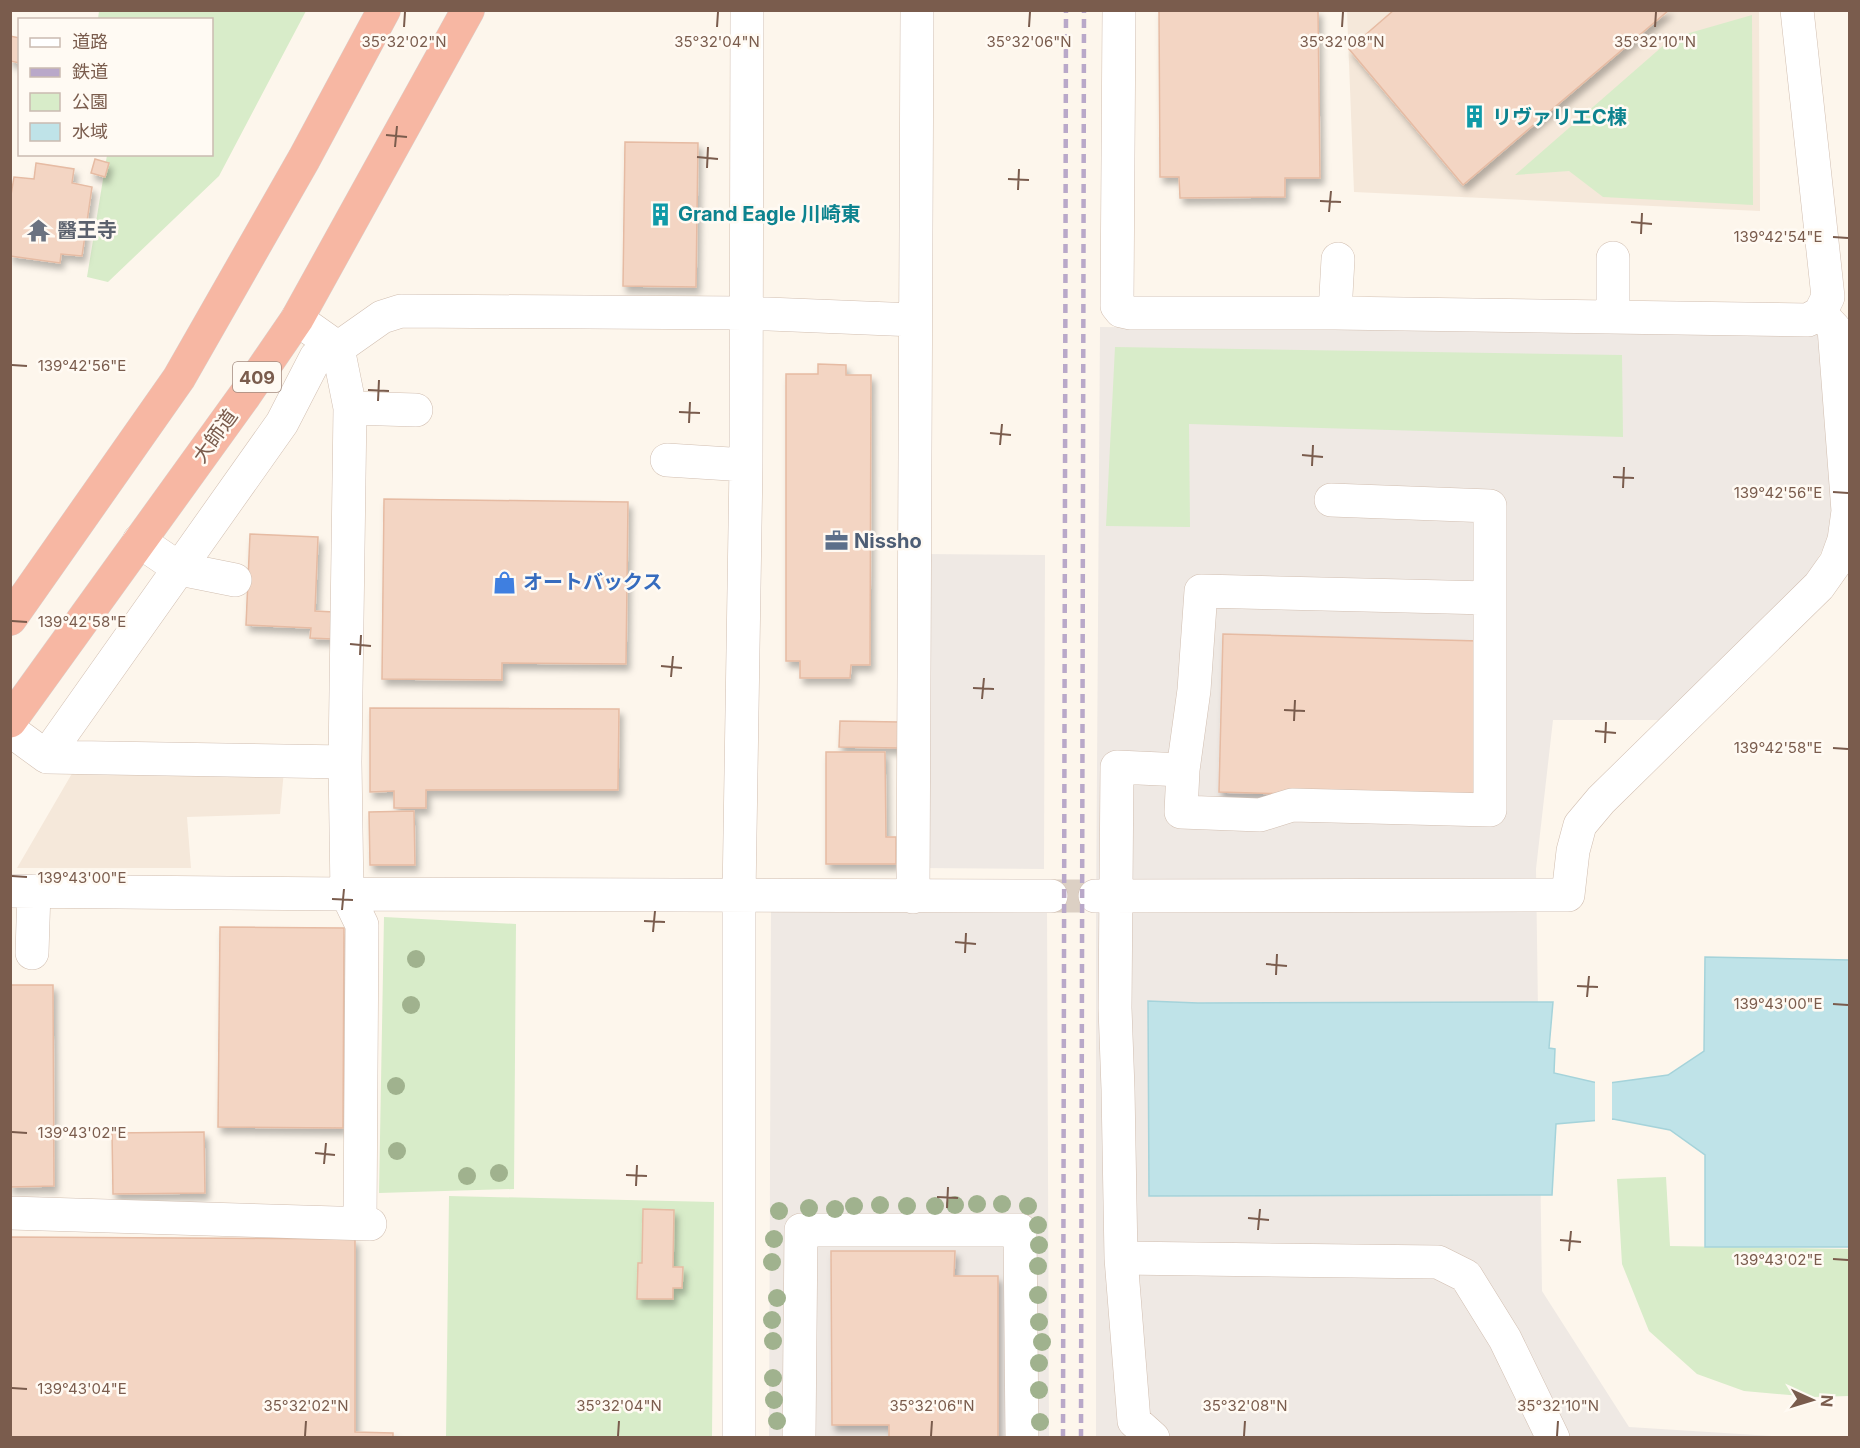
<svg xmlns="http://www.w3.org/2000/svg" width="1860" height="1448" viewBox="0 0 1860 1448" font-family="Inter,'Noto Sans JP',sans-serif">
<defs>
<filter id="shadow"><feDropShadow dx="3.5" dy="6" stdDeviation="3" flood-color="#0004"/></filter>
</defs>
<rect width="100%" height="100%" fill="#fdf6ec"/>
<!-- residential -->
<path fill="#f5e8da" d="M1347 11H1759L1760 211 1354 192Z
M74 770H284L280 814 187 817 191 868H17Z"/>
<!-- industrial -->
<path fill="#efe9e4" d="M1100 327 1818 333 1833 531 1805 581 1664 720H1553L1536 869 1542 1291 1629 1427 1787 1437 1096 1438V917Z
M923 554 1045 555 1044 869 922 868Z
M771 904 1047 905 1049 1437 769 1438Z"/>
<!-- green -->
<path fill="#d8ecc9" d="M99 11H306L219 176 108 282 87 277 107 155 212 154V20L98 19Z
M1752 15 1753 205 1603 197 1569 171 1515 175 1672 38Z
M1115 347 1622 355 1623 437 1189 424 1190 527 1106 526Z
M384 917 516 924 514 1189 379 1193Z
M1666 1177 1670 1246 1849 1249V1396L1813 1397 1744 1391 1697 1374 1649 1331 1622 1264 1617 1179Z
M449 1196 714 1202 712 1437 446 1438Z"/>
<!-- water -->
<path fill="#bfe3e8" stroke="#a5d3da" stroke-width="1.5" d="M1705 957 1849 960V1247H1705V1155L1670 1130 1613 1119 1556 1124 1552 1195 1149 1196 1148 1001 1198 1003 1553 1002 1549 1048 1555 1049 1554 1073 1602 1084 1668 1075 1704 1051Z"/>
<!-- pier -->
<path fill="#fdf6ec" d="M1595 1080 1602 1081 1612 1080V1122L1595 1123Z"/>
<!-- building -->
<path fill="#f3d5c3" stroke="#e6bba3" stroke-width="1.5" filter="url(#shadow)" d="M1159 10H1318L1320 178H1285V197L1180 198 1179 177H1160Z
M1394 10H1669L1463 185 1349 49Z
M10 36 20 38V63L10 61Z
M625 142 698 143 696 287 623 286Z
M95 159 109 163 105 177 91 173Z
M36 163 74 169 72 183 92 187 82 256 61 254 60 263 10 256V201L14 177 34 179Z
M818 364 846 365V375H871L870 665H851L850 678H800V661H786V374H818Z
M384 499 628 502 626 664 502 663V680L382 679Z
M250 534 318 537 315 611 334 612 332 639 310 638 311 628 246 625Z
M1223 634 1479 641 1474 799 1219 792Z
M370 708 619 709 618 790H426V808H394V791L370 792Z
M840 721 899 722 898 748 839 747Z
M826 752H885L886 837H896V864H826Z
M414 811 415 865H370L369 812Z
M220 927 344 928 343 1128 218 1127Z
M10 985H53L54 1186 10 1187Z
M204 1132 205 1193 113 1194 112 1133Z
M643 1209 674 1210 673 1267H683L682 1288H673V1299H637L638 1263H642Z
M10 1237 355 1239V1432L393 1433V1438H10Z
M831 1251H955L954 1276H998V1438H889V1425H832Z"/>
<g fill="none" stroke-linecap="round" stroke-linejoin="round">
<!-- minor-tunnel -->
<path stroke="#dcd0c4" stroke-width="33" stroke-dasharray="33 16" stroke-linecap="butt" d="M1051 896H1095"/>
<defs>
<path id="minor" d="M1119 10 1117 306 1121 311 1130 313H1335
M1613 258V317
M1338 259 1335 313 1808 320 1820 313 1828 297 1797 10
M297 319 338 348 350 408 345 762 347 894 362 925 360 1223
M338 348 382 317 401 311 745 313 915 320
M350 408 416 410
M667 460 746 465
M1331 500 1490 506V810L1292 805 1260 815 1181 812 1183 770 1194 690 1201 591 1489 598
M139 541 180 569 235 580
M10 730 47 757 345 762
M52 748 282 423 316 357
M1183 770 1117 767 1115 1008 1118 1089 1121 1258 1438 1262 1466 1276 1505 1339 1553 1438
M10 891 347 894 1051 896
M1095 896 1568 895 1573 851 1580 825 1601 800 1819 586 1836 562 1844 540 1848 511 1834 328 1820 313
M913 897 917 10
M32 953 34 891
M10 1213 370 1224
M1121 1258 1134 1421 1153 1438
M739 1438V896L746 465 747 10
M799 1438 801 1230H1020L1022 1438"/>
<path id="highway" d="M10 619 179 378 304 159 384 10
M10 721 245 395 297 319 468 10"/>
</defs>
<!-- minor casing -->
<use href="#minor" stroke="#d1beb0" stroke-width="34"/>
<!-- highway casing -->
<use href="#highway" stroke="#dad1cd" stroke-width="34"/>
<!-- minor -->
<use href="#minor" stroke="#fff" stroke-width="33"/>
<!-- highway -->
<use href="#highway" stroke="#f7b7a3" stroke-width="33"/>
<!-- rail -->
<path stroke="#b9a8c9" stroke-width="4.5" stroke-dasharray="9 6" stroke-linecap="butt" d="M1063 1438 1066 10
M1081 1438 1084 10"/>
</g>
<!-- trees -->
<g fill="#a0b28e">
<circle cx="416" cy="959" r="9"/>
<circle cx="411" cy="1005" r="9"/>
<circle cx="396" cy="1086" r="9"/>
<circle cx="397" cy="1151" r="9"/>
<circle cx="499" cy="1173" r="9"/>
<circle cx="467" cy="1176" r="9"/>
<circle cx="977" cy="1204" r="9"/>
<circle cx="1002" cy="1204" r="9"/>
<circle cx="880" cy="1205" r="9"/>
<circle cx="955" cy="1205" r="9"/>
<circle cx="854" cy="1206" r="9"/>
<circle cx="907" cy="1206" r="9"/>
<circle cx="935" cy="1206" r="9"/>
<circle cx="1028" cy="1206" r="9"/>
<circle cx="809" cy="1208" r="9"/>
<circle cx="835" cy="1209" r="9"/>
<circle cx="779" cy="1211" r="9"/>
<circle cx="1038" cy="1225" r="9"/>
<circle cx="774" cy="1239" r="9"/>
<circle cx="1039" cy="1245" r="9"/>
<circle cx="772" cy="1262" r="9"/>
<circle cx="1038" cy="1266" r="9"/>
<circle cx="1038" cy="1295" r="9"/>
<circle cx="777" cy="1298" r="9"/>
<circle cx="772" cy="1320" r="9"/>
<circle cx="1039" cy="1322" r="9"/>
<circle cx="773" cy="1341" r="9"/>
<circle cx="1042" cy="1342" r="9"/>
<circle cx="1039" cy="1363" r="9"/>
<circle cx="773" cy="1378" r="9"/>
<circle cx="1039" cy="1390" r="9"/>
<circle cx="774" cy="1400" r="9"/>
<circle cx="777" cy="1421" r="9"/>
<circle cx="1040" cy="1422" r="9"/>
</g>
<!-- ticks -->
<path fill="none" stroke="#7a5c4d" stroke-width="2" d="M404 27 405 12M717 27 718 12M1029 27 1030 12M1342 27 1343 12M1655 27 1656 12M386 135 407 137M395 147 397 126M697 157 718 159M707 168 708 147M1008 179 1029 180M1018 190 1019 169M1320 201 1341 202M1329 212 1331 191M1631 222 1652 224M1641 234 1642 213M1833 237 1848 238M12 365 27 366M368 390 389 391M378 401 379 380M679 412 700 413M689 423 690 402M990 433 1011 435M1000 445 1002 424M1302 455 1323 457M1312 466 1313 445M1613 477 1634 478M1623 488 1624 467M1833 492 1848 493M12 621 27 622M350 644 371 646M360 655 361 635M661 666 682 668M671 677 673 656M973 688 994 689M982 699 984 678M1284 710 1305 711M1294 721 1295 700M1595 731 1616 733M1605 743 1606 722M1833 748 1848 749M12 876 27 877M332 899 353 900M342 910 344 889M644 921 665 922M653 932 655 911M955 942 976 944M965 953 966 933M1266 964 1287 966M1276 975 1277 954M1577 986 1598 987M1587 997 1589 976M1833 1004 1848 1005M12 1132 27 1133M315 1153 335 1155M324 1164 326 1143M626 1175 647 1176M636 1186 637 1165M937 1197 958 1198M947 1208 948 1187M1248 1218 1269 1220M1258 1230 1260 1209M1560 1240 1581 1242M1569 1251 1571 1231M1833 1259 1848 1260M12 1388 27 1389M305 1436 306 1421M618 1436 619 1421M931 1436 932 1421M1244 1436 1245 1421M1557 1436 1558 1421"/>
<!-- icons -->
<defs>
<symbol id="building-bare" viewBox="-9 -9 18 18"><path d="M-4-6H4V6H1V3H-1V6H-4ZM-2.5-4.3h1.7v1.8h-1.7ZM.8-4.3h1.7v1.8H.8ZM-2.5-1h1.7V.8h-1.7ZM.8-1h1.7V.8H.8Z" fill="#0f9aa8" stroke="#fffaf3" stroke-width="2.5" paint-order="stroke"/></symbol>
<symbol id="temple-bare" viewBox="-9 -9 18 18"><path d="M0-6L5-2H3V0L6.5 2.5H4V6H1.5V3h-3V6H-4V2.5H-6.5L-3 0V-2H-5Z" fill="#6b7280" stroke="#fffaf3" stroke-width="2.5" paint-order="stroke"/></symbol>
<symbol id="office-bare" viewBox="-9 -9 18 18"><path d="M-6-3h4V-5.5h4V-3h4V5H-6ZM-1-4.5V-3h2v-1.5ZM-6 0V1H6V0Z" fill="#5c6f8a" stroke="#fffaf3" stroke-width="2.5" paint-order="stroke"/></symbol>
<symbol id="shop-bare" viewBox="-9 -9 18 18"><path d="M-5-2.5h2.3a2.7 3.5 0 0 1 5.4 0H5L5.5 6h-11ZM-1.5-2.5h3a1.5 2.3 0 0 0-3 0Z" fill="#3f7fe0" stroke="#fffaf3" stroke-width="2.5" paint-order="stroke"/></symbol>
</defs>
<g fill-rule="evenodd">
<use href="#building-bare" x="1458" y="100" width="33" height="33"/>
<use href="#building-bare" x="644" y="198" width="33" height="33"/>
<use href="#temple-bare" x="22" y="214" width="33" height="33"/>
<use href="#office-bare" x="820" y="524" width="33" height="33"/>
<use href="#shop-bare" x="488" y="566" width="33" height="33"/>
</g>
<g text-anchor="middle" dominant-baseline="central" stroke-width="5" stroke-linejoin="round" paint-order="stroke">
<!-- shield labels -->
<rect fill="#fffaf3" stroke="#a28b7f" stroke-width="1.5" x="233" y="362" width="48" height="30" rx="4.5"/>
<g font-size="18" font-weight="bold" fill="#7a5c4d">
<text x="257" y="377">409</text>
</g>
<!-- culture labels -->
<g font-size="20" font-weight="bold" fill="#0d838f" stroke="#fffaf3" text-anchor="start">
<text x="1492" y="117">リヴァリエC棟</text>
<text x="678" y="214">Grand Eagle 川崎東</text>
</g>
<!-- worship labels -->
<g font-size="20" font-weight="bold" fill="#5b616d" stroke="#fffaf3" text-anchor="start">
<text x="57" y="230">醫王寺</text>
</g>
<!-- street labels -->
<g font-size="20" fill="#7a5c4d" stroke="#fffaf3">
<text transform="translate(215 436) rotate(-54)">大師道</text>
</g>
<!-- service labels -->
<g font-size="20" font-weight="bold" fill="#4e5e75" stroke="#fffaf3" text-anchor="start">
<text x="854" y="541">Nissho</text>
</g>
<!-- shop labels -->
<g font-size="20" font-weight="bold" fill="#366cbe" stroke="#fffaf3" text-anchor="start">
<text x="523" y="582">オートバックス</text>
</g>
</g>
<g font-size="15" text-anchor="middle" fill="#7a5c4d" stroke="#fffaf3" stroke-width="5" stroke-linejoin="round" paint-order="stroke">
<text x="404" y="47">35°32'02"N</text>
<text x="717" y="47">35°32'04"N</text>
<text x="1029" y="47">35°32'06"N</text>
<text x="1342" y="47">35°32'08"N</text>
<text x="1655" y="47">35°32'10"N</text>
<text x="1778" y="242">139°42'54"E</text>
<text x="82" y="371">139°42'56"E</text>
<text x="1778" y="498">139°42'56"E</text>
<text x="82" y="627">139°42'58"E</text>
<text x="1778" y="753">139°42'58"E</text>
<text x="82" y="883">139°43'00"E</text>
<text x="1778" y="1009">139°43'00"E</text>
<text x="82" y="1138">139°43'02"E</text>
<text x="1778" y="1265">139°43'02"E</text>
<text x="82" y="1394">139°43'04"E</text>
<text x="306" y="1411">35°32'02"N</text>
<text x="619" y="1411">35°32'04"N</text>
<text x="932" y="1411">35°32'06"N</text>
<text x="1245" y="1411">35°32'08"N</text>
<text x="1558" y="1411">35°32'10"N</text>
</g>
<!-- border -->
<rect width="1860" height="1448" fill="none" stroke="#7a5c4d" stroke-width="24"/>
<!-- legend -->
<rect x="18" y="18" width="195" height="138" fill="#fffaf3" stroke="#cabbb1" stroke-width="1.5"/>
<rect x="30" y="38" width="30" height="9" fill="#ffffff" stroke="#cabbb1" stroke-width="1.5"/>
<text x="72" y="48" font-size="18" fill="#7a5c4d">道路</text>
<rect x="30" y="68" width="30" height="9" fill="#b9a8c9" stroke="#cabbb1" stroke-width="1.5"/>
<text x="72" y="78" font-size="18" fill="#7a5c4d">鉄道</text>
<rect x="30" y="93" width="30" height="18" fill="#d8ecc9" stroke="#cabbb1" stroke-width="1.5"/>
<text x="72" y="108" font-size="18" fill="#7a5c4d">公園</text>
<rect x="30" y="123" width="30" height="18" fill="#bfe3e8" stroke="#cabbb1" stroke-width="1.5"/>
<text x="72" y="138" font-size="18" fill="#7a5c4d">水域</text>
<!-- north arrow -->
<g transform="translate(1812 1400) rotate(94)" stroke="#fffaf3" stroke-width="4.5" paint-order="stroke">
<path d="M0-4.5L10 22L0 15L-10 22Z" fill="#7a5c4d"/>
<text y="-9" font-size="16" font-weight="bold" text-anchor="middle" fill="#7a5c4d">N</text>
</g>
</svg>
